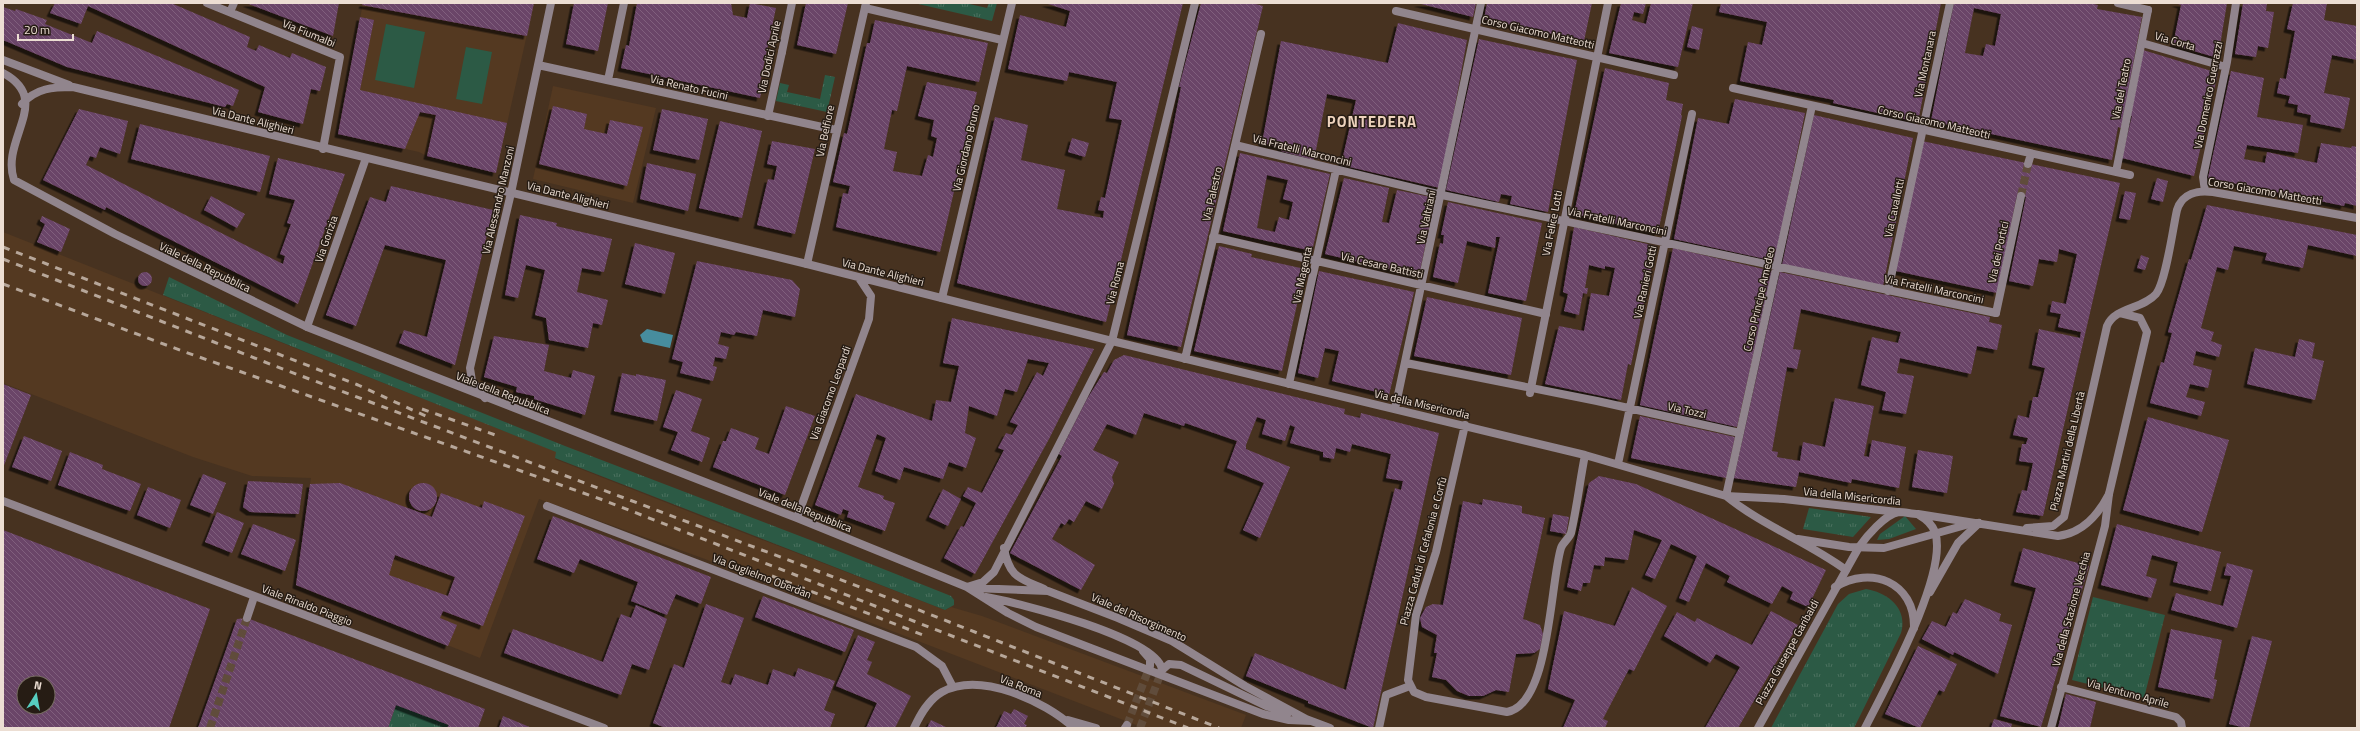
<svg xmlns="http://www.w3.org/2000/svg" width="2360" height="731" viewBox="0 0 2360 731" font-family="'Titillium Web',sans-serif">
<defs>
<pattern id="grass-tufts" width="24" height="20" patternUnits="userSpaceOnUse"><rect width="24" height="20" fill="#2c5a45"/><path d="M3 7l-1-3M5 7V3M7 7l1-3M15 17l-1-3M17 17v-4M19 17l1-3" fill="none" stroke="#4b715f"/></pattern>
<pattern id="building-back-hatch" width="6" height="6" patternUnits="userSpaceOnUse"><rect width="6" height="6" fill="#6b4468"/><path d="M-1 5l2 2M0 0l6 6M5-1l2 2" fill="none" stroke="#805f7d"/></pattern>
<filter id="shadow"><feDropShadow dx="-3.5" dy="3.5" stdDeviation="0" flood-color="#0009"/></filter>
</defs>
<rect width="100%" height="100%" fill="#473220"/>
<!-- built -->
<path fill="#543921" d="M363 3H534L496 173 427 156 419 152 338 134Z
M553 86 656 108 633 203 533 179Z
M3 232 557 452 555 459 718 523 945 610 951 607 982 616 1246 715 1241 728H1144L705 559 539 499 480 658 296 585 311 478 252 476 193 457 3 383Z"/>
<!-- grass -->
<path fill="url(#grass-tufts)" d="M914 3H965L987 8 989 3H997L992 21Z
M825 75 835 77 827 112 776 101 780 83 789 85 787 92 820 99Z
M169 277 287 335 565 446 818 543 951 596 954 600V605L945 610 555 458 556 452 163 295Z
M1809 508 1871 517 1853 537 1803 529Z
M1905 516 1916 529 1889 539 1877 540 1880 534Z
M1866 589C1889 593 1908 609 1901 633L1854 728H1771L1838 604 1849 594Z
M2093 597 2165 615 2144 698 2072 680Z
M396 705 449 725 447 728H388Z"/>
<!-- pitch -->
<path fill="#2c5a45" d="M386 24 425 32 414 88 375 80Z
M466 47 492 52 482 104 456 99Z"/>
<!-- water -->
<path fill="#478d9e" d="M647 329 673 335 670 348 643 342 640 335Z"/>
<!-- building -->
<path fill="url(#building-back-hatch)" fill-rule="evenodd" filter="url(#shadow)" d="M55 3H171L250 37 247 47 256 51 259 45 290 58 292 53 326 67 320 91 311 89 303 124 258 112 265 87 88 6 81 24 50 13Z
M246 3H339L333 36Z
M363 3H534L527 36 362 5Z
M574 3H608L598 51 566 44Z
M637 3H731L733 15 747 18 750 3 776 8 760 83 763 84 760 98 621 68 626 45 629 46Z
M806 3H848L836 54 797 45Z
M1045 3H1183L1106 322 957 283 995 117 1028 125 1021 160 1065 170 1057 209 1103 218 1104 211 1098 210 1101 197 1105 198 1122 120 1109 118 1117 82 1069 72 1067 81 1008 69 1020 15 1066 27 1070 11Z
M1201 3H1252L1263 6 1181 347 1127 335 1171 138 1181 87H1179Z
M1417 3H1476L1473 17Z
M1487 3H1592L1584 41 1484 19Z
M1621 3H1646L1643 14 1634 12 1632 20 1646 24 1651 3H1693L1678 67 1609 53Z
M1721 3H1941L1918 122 1833 103 1834 100 1740 81 1748 42 1762 45 1767 22 1719 12Z
M1954 3H2090L2098 5 2097 9 2142 17 2121 128 2118 127 2112 160 1931 121ZM1974 8 2001 14 1995 46 1986 44 1983 56 1965 53Z
M2175 3H2227L2218 58 2173 45 2181 5Z
M2243 3H2267L2266 11 2274 12 2268 48 2258 46 2256 57 2235 54Z
M2293 3H2327L2324 20 2357 26V60L2332 55 2324 93 2350 98 2344 129 2310 122 2311 115 2297 112 2298 105 2288 103 2290 96 2277 93 2280 78 2286 79 2295 31 2287 29Z
M3 7 15 11 16 9 47 20 45 24 92 43 97 31 239 90 233 106 227 104 225 107 67 67 3 40Z
M360 17 374 20 360 90 507 123 496 173 427 156 436 115 420 112 405 149 338 134Z
M875 20 988 43 979 82 907 66 897 111 892 110 884 149 897 152 893 171 922 176 928 155 933 157 937 138 931 136 934 120 918 116 927 82 977 92 940 252 836 227 843 193 848 194 850 186 833 182 844 133 847 134 867 43H870Z
M1398 23 1467 40 1440 188 1341 165 1356 100 1327 94 1314 160 1281 151V147L1262 143 1281 41 1388 63Z
M1692 26 1703 29 1699 50 1687 47Z
M1479 39 1577 60 1548 212 1510 204 1512 196 1501 194 1499 202 1446 190Z
M2143 50 2218 73 2194 176 2122 158 2132 116 2129 115Z
M1605 68 1669 83 1666 100 1683 104 1681 115 1682 116 1658 233 1574 214Z
M2231 71 2264 78 2257 117 2303 125 2298 153 2247 145 2244 159 2265 163 2267 152 2317 163 2321 143 2351 148 2352 146 2357 147V206L2345 203 2344 206 2208 178Z
M1735 99 1805 113 1775 261 1674 239 1698 118 1729 124Z
M553 106 587 114 584 129 607 134 610 120 643 127 627 186 539 164Z
M79 109 128 121 120 154 100 147 96 158 90 156 86 165 283 264 285 256 280 254 291 224 287 223 295 200 269 194 278 158 345 174 298 304 106 207 105 210 43 180Z
M662 109 708 119 699 160 653 150Z
M1814 115 1913 138 1883 286 1782 265Z
M720 121 762 131 742 218 699 208Z
M140 124 270 156 260 192 131 159Z
M1072 138 1089 143 1085 157 1068 152Z
M772 141 815 149 795 234 757 225 768 179 774 180 777 166 767 164Z
M1922 141 2120 183 2043 516 2016 512 2022 490 2027 491 2033 463 2019 461 2022 444H2026L2028 438 2013 435 2018 415 2029 418 2033 397H2038L2045 368 2032 365 2039 329 2080 338 2081 332 2058 327 2061 314 2050 312 2052 301 2066 304 2077 254 2059 249 2057 262 2039 259 2033 286 2009 281 2026 197 2017 195 1997 293 1896 271Z
M1240 153 1330 174 1312 251 1223 231ZM1267 175 1288 180 1283 199 1293 202 1289 220 1279 217 1275 232 1257 228Z
M647 163 696 174 688 211 640 199Z
M1344 178 1389 188 1382 222 1389 223 1397 190 1435 198 1419 276 1325 254Z
M2157 178 2168 181 2163 202 2151 199Z
M391 186 493 210 455 365 399 343 404 330 427 337 446 260 385 245 356 326 326 315 370 197 386 202Z
M2125 191 2136 193 2130 220 2119 218Z
M211 196 245 214 237 228 204 210Z
M1448 202 1542 223 1526 301 1488 293 1500 237H1496L1495 248 1467 241 1458 283 1433 277 1440 243 1443 244 1444 235H1441Z
M2207 205 2357 235V256L2308 245 2303 268 2265 260 2267 253 2234 246 2228 270 2217 267 2201 328 2214 332 2211 341 2222 345 2219 357 2196 351 2193 365 2212 370 2208 388 2190 384 2186 397 2205 402 2201 416 2150 403 2161 362 2164 363 2172 333 2168 332 2189 259 2191 260Z
M520 215 557 223 556 226 612 239 604 272 582 268 577 292 608 300 602 325 593 323 588 348 549 340 546 318 535 315 545 270 526 265 518 298 505 295Z
M42 216 70 229 61 252 37 242 45 224 40 221Z
M1574 227 1656 246 1631 365 1628 364 1621 400 1545 384 1559 326 1584 331 1591 293 1609 296 1615 268 1605 266V269L1589 265 1585 288H1588L1587 294 1583 293 1579 315 1564 311 1568 294 1563 292Z
M635 243 675 253 665 294 625 284Z
M1219 246 1252 254 1251 257 1305 269 1282 371 1194 351Z
M1673 248 1772 271 1737 427 1640 405Z
M2141 255 2149 258 2145 270 2137 268Z
M697 261 792 280 800 289 795 317 763 310 757 336 736 332 734 335 721 332 718 344 729 347 726 359 715 357 713 366 717 367 713 381 680 373 683 362 672 359Z
M1319 271 1414 292 1389 395 1332 381 1339 351 1325 348 1318 378 1298 373Z
M1780 272 1990 317 1989 322 2002 325 1997 350 1977 346 1971 374 1900 358 1897 373 1914 376 1906 414 1882 410 1886 392 1861 385 1872 337 1898 343 1901 332 1801 309 1793 349 1801 350 1797 369 1787 367 1772 451 1778 452 1777 457 1800 461 1803 442 1825 447 1835 398 1874 406 1864 456 1869 457 1872 440 1906 447 1899 488 1852 479 1851 483 1799 472 1796 487 1734 478Z
M138 279a7 7 0 1 1 14 0a7 7 0 1 1-14 0Z
M1427 297 1522 318 1511 375 1414 356Z
M952 318 1094 349 1049 439 975 574 944 558 961 526 964 527 976 503 963 496 968 487 982 493 1004 450 998 448 1006 433 1012 435 1018 425 1010 422 1037 372 1043 376 1049 363 1028 359 1017 392 1005 389 997 416 969 406 965 433 976 438 966 468 949 462 943 479 904 467 900 480 875 471 886 438 877 434 858 487 884 496 883 499 895 503 885 531 847 517 849 511 843 509 841 515 815 505 856 394 932 421 936 400 951 402 959 366 943 363Z
M494 336 549 345 544 371 571 378 573 370 595 376 585 415 534 399V396L516 392 517 387 484 377Z
M2299 339 2315 343 2312 358 2324 361 2315 400 2247 384 2255 348 2295 357Z
M1124 355 1345 409 1344 414 1360 418 1361 413 1439 433 1373 728 1308 703V701L1246 676 1255 653 1346 690 1395 488 1401 490 1403 481 1386 478 1391 454 1352 444 1350 452 1336 448 1334 459 1323 457V452L1290 443 1295 427 1290 425 1285 441 1262 434 1266 420 1257 417 1246 445V449L1290 467 1260 538 1243 530 1264 483 1227 468 1237 441 1185 423 1184 426 1144 413 1136 435 1107 424 1093 450 1119 462 1112 477 1114 484 1102 509 1086 501 1074 522 1069 519 1065 525 1061 523 1052 539 1095 565 1081 590 1010 553 1062 456 1059 454 1087 399 1104 372 1107 373 1114 360Z
M622 373 636 376V374L666 380 657 421 614 411Z
M3 384 31 395 3 468Z
M676 390 702 399 691 431 710 438 702 462 671 450 678 432 663 427Z
M786 406 815 416 785 495 713 467 723 441H726L731 428 759 438 755 449 769 454Z
M1640 416 1735 437 1726 478 1631 458Z
M2148 417 2229 440 2202 532 2123 510Z
M24 436 62 451 51 481 12 467Z
M1918 450 1953 456 1947 493 1912 487Z
M70 452 103 465 102 469 141 484 130 511 58 485Z
M203 474 226 483 213 514 190 505Z
M1599 476 1636 484 1826 570 1808 607 1790 599 1793 592 1782 586 1772 604 1727 582 1730 576 1706 563 1689 602 1679 598 1697 556 1671 544 1655 579 1645 575 1662 540 1634 530 1628 560 1605 557 1604 566 1594 565 1590 583H1583L1581 591 1567 587 1589 483Z
M248 481 303 484 299 514 250 512 243 507Z
M409 497a14 14 0 1 1 28 0a14 14 0 1 1-28 0Z
M340 483 432 517 441 493 482 508 484 501 525 516 483 626 443 611 440 618 457 625 448 646 296 585 310 484ZM395 555 455 577 448 596 389 575Z
M148 487 181 500 170 528 137 515Z
M943 489 961 499 948 526 929 517Z
M1483 499 1522 506V513L1545 518 1523 619 1540 625 1543 634 1540 649 1534 653 1516 654 1509 692 1496 690 1483 696H1469L1457 691 1446 680 1432 677 1437 653H1434L1437 635 1422 627 1420 618 1426 607 1433 604 1443 605 1463 501 1482 505Z
M217 512 244 523 232 553 205 542Z
M1553 514 1569 517 1566 534 1550 531Z
M553 516 711 577 701 604 676 594 667 615 631 601 638 582 580 559 574 573 537 559Z
M253 524 296 540 285 571 241 554Z
M2117 524 2221 552 2211 591 2173 582 2178 562 2152 555 2146 576 2157 579 2151 598 2101 585Z
M3 530 210 609 169 728H3ZM24 683H48V707H24Z
M2023 548 2089 566 2041 727 2000 716 2036 588 2014 582Z
M2227 563 2253 570 2237 628 2171 610 2176 593 2223 606 2231 576 2224 575Z
M1632 587 1667 606 1634 671 1629 669 1603 719 1608 721 1605 728H1563L1575 700 1548 689 1564 611 1615 626Z
M763 596 854 630 845 652 755 617Z
M1965 599 2001 614 1999 621 2012 625 1998 674 1954 652 1953 655 1922 639 1932 621 1946 627 1953 612 1957 614Z
M706 604 744 618 721 682 731 685 735 674 768 685 773 669 795 677 798 668 835 681 824 710 835 714 830 728H666L653 723 674 664 684 668Z
M636 605 667 619 649 670 632 664 621 695 504 653 513 629 603 662 621 614 631 618Z
M1771 611 1798 625 1738 728H1705L1740 667 1716 654 1710 663 1664 636 1677 612 1695 622 1697 618 1752 645Z
M247 618 485 709 478 728H447L449 725 396 705 388 728H198L237 619Z
M2171 629 2222 640 2214 679 2217 680 2213 699 2158 687Z
M858 635 875 642 867 660 872 662 867 674 911 696 895 728H866L877 703 836 686Z
M2252 636 2272 641 2249 728H2246L2229 724Z
M1918 646 1957 664 1944 692 1939 690 1920 728 1885 714Z
M2066 694 2096 702 2090 728H2058Z
M1014 709 1028 716 1024 724 1027 725 1025 728H996L1004 711 1011 714Z
M503 716 532 728H499Z
M1994 719 2012 724 2011 728H1991Z
M931 720 948 728H927Z"/>
<g fill="none" stroke-linecap="round" stroke-linejoin="round">
<!-- pedestrian-tunnel -->
<path stroke="#604c3b" stroke-width="8" stroke-dasharray="8 4" stroke-linecap="butt" d="M2021 196 2028 164"/>
<!-- minor-tunnel -->
<path stroke="#604c3b" stroke-width="8" stroke-dasharray="8 4" stroke-linecap="butt" d="M210 728 247 618"/>
<!-- tertiary-tunnel -->
<path stroke="#604c3b" stroke-width="8" stroke-dasharray="8 4" stroke-linecap="butt" d="M1127 725 1150 666
M1140 728 1162 670"/>
<!-- pedestrian -->
<path stroke="#91858d" stroke-width="8" d="M865 8 1002 40
M1396 11 1674 75
M1733 88 2130 175
M768 116 782 52
M2028 164 2031 154
M2116 172 2148 10
M1996 313 2021 196
M1112 341 1195 3
M1530 393 1608 3
M1379 728 1386 695 1410 686"/>
<!-- minor -->
<path stroke="#91858d" stroke-width="8" d="M207 3 340 57 323 149
M2118 3 2148 10
M230 12 234 3
M2142 43 2226 67
M782 52 792 3
M538 65 836 130
M608 80 624 3
M1235 145 1442 195 1996 313
M2205 191 2203 177 2227 62 2236 3
M1213 237 1546 314
M807 264 866 3
M1888 291 1950 3
M942 298 1012 3
M307 327 366 158
M1112 341 1585 455 1726 496 1784 499 1897 512
M1185 359 1261 34
M1406 363 1597 401 1740 433
M1289 384 1336 170
M485 398 472 381 470 368 511 193 551 3
M1395 409 1481 3
M1465 425 1436 552 1416 615 1408 680 1414 692 1426 697 1507 712C1550 705 1550 583 1561 548 1563 542 1569 539 1571 533 1577 507 1580 480 1585 455
M1618 464 1692 114
M1726 496 1812 106
M1726 496C1763 526 1808 542 1846 570
M547 506 916 647 942 666 953 687
M1798 539 1849 547 1884 548 1973 523
M1835 587C1871 565 1915 582 1914 628
M247 618 254 597
M2061 687 2176 717 2181 722 2182 728
M2051 728 2105 526 2109 494"/>
<!-- tertiary -->
<path stroke="#91858d" stroke-width="8" d="M3 60 69 85
M3 73C54 100 0 139 14 180L115 234 307 327 797 518 967 587 1008 613 1036 627 1263 714 1289 720 1311 721
M22 104C36 88 53 87 73 87L807 264 1112 341 994 572 983 582 967 587
M3 501 604 728
M797 518 869 319 871 296 859 278
M2027 528 2053 526 2064 517 2107 326C2115 307 2143 309 2156 294 2166 282 2173 227 2177 210 2182 193 2198 190 2213 192L2357 218
M1004 548C1009 577 1019 578 1044 589
M973 588 1048 591 1118 618 1172 641 1245 686 1308 720
M1930 592 1958 543 1979 523
M986 597C1016 602 1159 638 1162 670
M1143 651 1150 659V666
M1162 670 1169 664 1181 665 1266 706 1288 713
M1306 719 1330 728
M1068 720 1096 728
M914 728C920 715 928 700 942 692 980 671 1045 701 1074 728
M1125 728 1127 725
M1758 728 1859 547C1866 537 1885 514 1899 512 1905 512 1912 514 1918 514L2058 536C2083 533 2098 515 2109 494L2147 332 2140 318 2120 313
M1865 728C1885 688 1949 573 1935 532 1932 524 1926 519 1919 515"/>
<!-- rail -->
<path stroke="#b7a79a" stroke-width="3" stroke-dasharray="7 7" stroke-linecap="butt" d="M3 247 358 385 430 418
M3 259 275 366 873 592 1219 728
M3 284 185 352 603 500 1188 728
M422 409 498 436
M772 576 923 635"/>
</g>
<g text-anchor="middle" dominant-baseline="central" stroke-width="3" stroke-linejoin="round" paint-order="stroke">
<!-- street labels -->
<g font-size="11" fill="#ecded3" stroke="#261c14">
<text transform="translate(1538 32) rotate(13)">Corso Giacomo Matteotti</text>
<text transform="translate(309 33) rotate(22)">Via Fiumalbi</text>
<text transform="translate(2175 41) rotate(16)">Via Corta</text>
<text transform="translate(769 57) rotate(-78)">Via Dodici Aprile</text>
<text transform="translate(1925 64) rotate(-78)">Via Montanara</text>
<text transform="translate(689 87) rotate(13)">Via Renato Fucini</text>
<text transform="translate(2121 89) rotate(-79)">Via del Teatro</text>
<text transform="translate(2208 95) rotate(-79)">Via Domenico Guerrazzi</text>
<text transform="translate(253 120) rotate(14)">Via Dante Alighieri</text>
<text transform="translate(1934 122) rotate(13)">Corso Giacomo Matteotti</text>
<text transform="translate(825 131) rotate(-78)">Via Belfiore</text>
<text transform="translate(966 148) rotate(-77)">Via Giordano Bruno</text>
<text transform="translate(1302 150) rotate(14)">Via Fratelli Marconcini</text>
<text transform="translate(2265 191) rotate(10)">Corso Giacomo Matteotti</text>
<text transform="translate(1212 194) rotate(-77)">Via Palestro</text>
<text transform="translate(568 195) rotate(14)">Via Dante Alighieri</text>
<text transform="translate(498 200) rotate(-77)">Via Alessandro Manzoni</text>
<text transform="translate(1894 208) rotate(-78)">Via Cavallotti</text>
<text transform="translate(1426 217) rotate(-78)">Via Valtriani</text>
<text transform="translate(1617 221) rotate(12)">Via Fratelli Marconcini</text>
<text transform="translate(1552 223) rotate(-79)">Via Felice Lotti</text>
<text transform="translate(326 239) rotate(-71)">Via Gorizia</text>
<text transform="translate(1998 252) rotate(-78)">Via dei Portici</text>
<text transform="translate(1382 265) rotate(13)">Via Cesare Battisti</text>
<text transform="translate(205 267) rotate(26)">Viale della Repubblica</text>
<text transform="translate(883 272) rotate(14)">Via Dante Alighieri</text>
<text transform="translate(1302 275) rotate(-78)">Via Magenta</text>
<text transform="translate(1645 282) rotate(-78)">Via Ranieri Gotti</text>
<text transform="translate(1115 283) rotate(-76)">Via Roma</text>
<text transform="translate(1934 289) rotate(12)">Via Fratelli Marconcini</text>
<text transform="translate(1759 299) rotate(-77)">Corso Principe Amedeo</text>
<text transform="translate(503 393) rotate(21)">Viale della Repubblica</text>
<text transform="translate(830 393) rotate(-70)">Via Giacomo Leopardi</text>
<text transform="translate(1422 404) rotate(13)">Via della Misericordia</text>
<text transform="translate(1687 410) rotate(13)">Via Tozzi</text>
<text transform="translate(2067 451) rotate(-77)">Piazza Martiri della Libertà</text>
<text transform="translate(1852 496) rotate(6)">Via della Misericordia</text>
<text transform="translate(805 510) rotate(22)">Viale della Repubblica</text>
<text transform="translate(1423 551) rotate(-75)">Piazza Caduti di Cefalonia e Corfù</text>
<text transform="translate(762 576) rotate(21)">Via Guglielmo Oberdan</text>
<text transform="translate(307 605) rotate(21)">Viale Rinaldo Piaggio</text>
<text transform="translate(2071 609) rotate(-75)">Via della Stazione Vecchia</text>
<text transform="translate(1139 617) rotate(24)">Viale del Risorgimento</text>
<text transform="translate(1787 652) rotate(-61)">Piazza Giuseppe Garibaldi</text>
<text transform="translate(1021 686) rotate(21)">Via Roma</text>
<text transform="translate(2128 693) rotate(15)">Via Ventuno Aprile</text>
</g>
<!-- district labels -->
<g font-size="15" font-weight="bold" letter-spacing="1" fill="#edd2bc" stroke="#261c14">
<text x="1372" y="121">PONTEDERA</text>
</g>
</g>
<!-- border -->
<rect width="2360" height="731" fill="none" stroke="#ecded3" stroke-width="8"/>
<!-- north arrow -->
<g transform="translate(36 695) rotate(11)"><circle r="19" fill="#261c14" stroke="#756a60"/>
<path d="M0-3L7 15L0 10L-7 15Z" fill="#57cec1"/>
<text y="-6" font-size="11" font-weight="bold" text-anchor="middle" fill="#ecded3">N</text>
</g>
<!-- scale -->
<path d="M18 34v6h55v-6" fill="none" stroke="#ecded3" stroke-width="2"/>
<text x="24" y="34" font-size="12" fill="#ecded3" stroke="#261c14" stroke-width="3" paint-order="stroke">20 m</text>
</svg>
